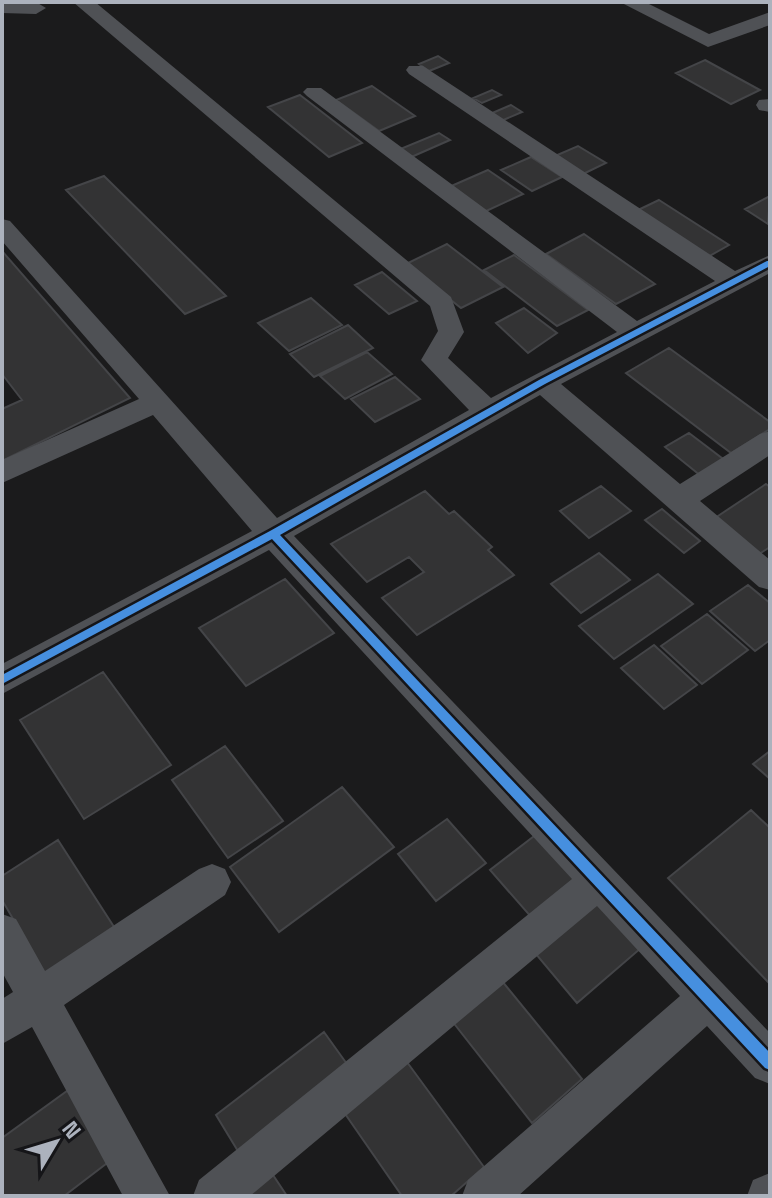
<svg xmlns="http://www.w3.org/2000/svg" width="772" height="1198" viewBox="0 0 772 1198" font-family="'Space Grotesk',sans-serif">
<rect width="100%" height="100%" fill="#1b1b1c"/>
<!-- building -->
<path fill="#333334" stroke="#444548" stroke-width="2" d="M438 56 449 63 429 71 419 64Z
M705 60 760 90 731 104 676 73Z
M372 86 415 116 379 131 336 100Z
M492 90 501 95 482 103 473 98Z
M300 95 362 143 329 157 268 107Z
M511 105 522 112 501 121 490 114Z
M439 133 450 140 409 158 398 150Z
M578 146 606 163 583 174 555 156Z
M531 157 562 177 532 191 501 170Z
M488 170 523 194 484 212 449 187Z
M104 176 226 296 185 314 66 190Z
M770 196 768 224 745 209Z
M659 200 729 245 706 258 636 211Z
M584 234 655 284 616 304 546 254Z
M447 244 503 287 461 308 406 264Z
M2 251 130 398 2 461V409L22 400 2 374Z
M514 255 588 310 557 326 484 270Z
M382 272 417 301 389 314 355 285Z
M311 298 342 325 289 351 258 323Z
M524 308 557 333 528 353 496 323Z
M348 325 373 348 314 377 290 354Z
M669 348 770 422V429L731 453 626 373Z
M367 352 392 374 345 399 320 376Z
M395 377 420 399 375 422 351 399Z
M689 433 731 465 706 480 665 447Z
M766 484 770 487V547L756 556 712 520Z
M601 486 631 511 589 538 560 511Z
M425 491 449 514 454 511 492 547 488 550 514 575 417 635 382 598 424 572 409 557 367 582 331 544Z
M662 509 700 541 684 553 645 520Z
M599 553 630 580 581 613 551 584Z
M658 574 693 604 614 659 579 626Z
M285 579 334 633 246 686 199 628Z
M748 585 770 603V640L755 651 710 611Z
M707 614 748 650 702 684 661 646Z
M654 645 697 685 664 709 621 668Z
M103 672 171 765 84 819 20 720Z
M225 746 283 821 228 858 172 780Z
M770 751V779L753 764Z
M342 787 394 847 279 932 230 867Z
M751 810 770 828V984L668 878Z
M447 819 486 863 436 901 398 854Z
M538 833 581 880 532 918 490 870Z
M58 840 116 930 47 977 2 900V876Z
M599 901 641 948 577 1003 535 953Z
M502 981 582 1079 532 1123 452 1021Z
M324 1032 357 1078 247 1166 216 1115Z
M404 1058 484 1167 451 1196H402L341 1108Z
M78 1083 119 1154 64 1196H2V1138Z
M269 1169 287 1196H235Z"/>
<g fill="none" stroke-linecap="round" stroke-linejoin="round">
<!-- minor -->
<path fill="#4f5155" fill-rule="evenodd" d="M2 2H36L46 8 36 14 2 13Z
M73 2H95L451 297 464 332 448 358 491 398 617 332 307 96 303 92 307 88H321L637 321 715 281 409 74 406 70 409 66H423L735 271 770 255V273L561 384 680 484 760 434 770 431V455L700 501 770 560V590L759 587 540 395 294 536 770 1033V1084L755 1078 707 1026 518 1196H462L468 1180 680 996 597 906 250 1196H193L199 1180 572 879 269 550 2 694V664L252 531 153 415 2 483V460L139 399 2 241V219L10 221 277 518 469 410 421 360 438 331 430 306Z
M620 2H645L709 34 770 12V25L708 47Z
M770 99V112L759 110 756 105 759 100Z
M212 864 225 869 231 882 225 895 64 1005 170 1196H123L32 1027 2 1044V999L13 992 2 972V914L16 919 45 971 199 869Z
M770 1173V1196H747L753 1180Z"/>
<defs>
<path id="cycleway" d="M767 261H770V266L545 384 280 535 770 1053V1070L765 1068 272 539 2 684V675L270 531 539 380Z"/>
</defs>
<!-- cycleway casing -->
<use href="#cycleway" stroke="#151518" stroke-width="5"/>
<!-- cycleway -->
<use href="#cycleway" fill="#468fdf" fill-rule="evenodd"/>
</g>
<!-- border -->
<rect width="772" height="1198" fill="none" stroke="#acb2bd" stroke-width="8"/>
<!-- north arrow -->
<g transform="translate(56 1142) rotate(52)" stroke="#151518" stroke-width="6" paint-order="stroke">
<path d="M0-6L14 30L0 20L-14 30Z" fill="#acb2bd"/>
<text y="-12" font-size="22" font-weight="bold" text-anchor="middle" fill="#acb2bd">N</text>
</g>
</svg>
